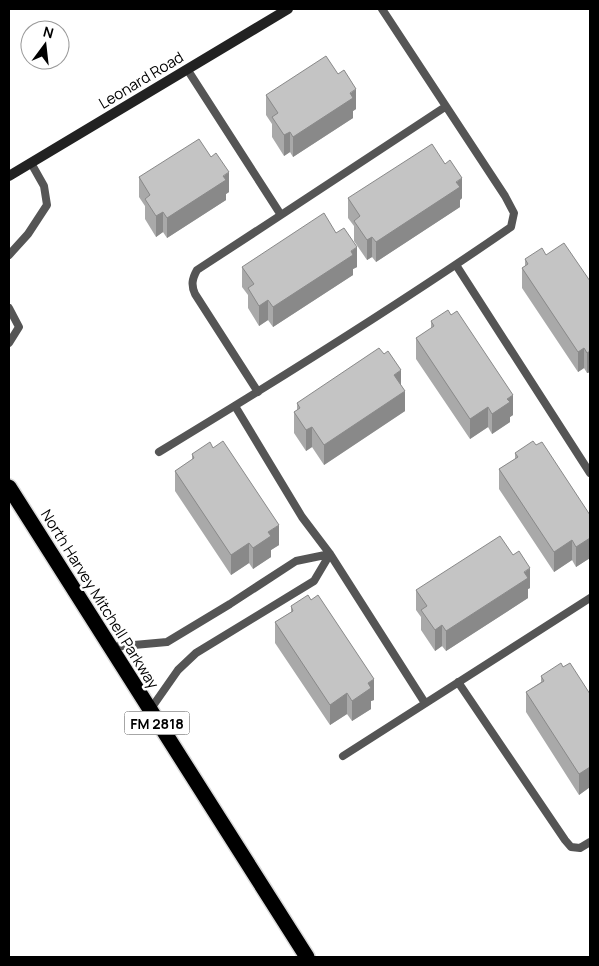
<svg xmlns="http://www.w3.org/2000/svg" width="599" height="966" viewBox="0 0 599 966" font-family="Manrope,sans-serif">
<rect width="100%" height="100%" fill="#fff"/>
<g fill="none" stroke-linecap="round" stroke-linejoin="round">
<defs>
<path id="highway" d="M9 487C109 643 207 801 307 957"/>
</defs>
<!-- highway casing -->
<use href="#highway" stroke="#dbdbdb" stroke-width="18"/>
<!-- lane -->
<path stroke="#555" stroke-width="8" d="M187 69 281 215 445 107
M9 255 28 234 47 205 44 186 31 163
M456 265 590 473
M9 308 19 327 9 343
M258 392 195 294C191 285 192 279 197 270L281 215
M235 406 302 517 330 554 425 703
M159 452C278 380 397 306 511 227L514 213 505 196 382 9
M112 647 167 642 230 604 296 561 330 554
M458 682 565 840 571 847 580 848 590 842
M150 710 178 670 196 653 314 581 330 554
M343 756 590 598"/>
<!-- secondary -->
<path stroke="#222" stroke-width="10" d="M9 176 288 9"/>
<!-- highway -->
<use href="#highway" stroke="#000" stroke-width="15"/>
</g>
<!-- wall -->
<path fill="#a9a9a9" d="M266 95 356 109 353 111V118L293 157 290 152 284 156 272 137V124L266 115Z
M139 177 229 192 226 194V200L167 238 163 232 156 237 145 219V206L139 197Z
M348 198H462L460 200V207L376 262 372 257 367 260 354 241V226L348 218Z
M546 255 590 281V372L587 373 584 368 578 372 522 288V268L525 266V259Z
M242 267H357L353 269V275L273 327 268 320 259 326 248 308V295L242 287Z
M431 321 513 415 510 417V422L492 434 488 427 470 439 416 359V338L431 329Z
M401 385 405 411 324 465 312 447 306 451 294 433V412L297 410V403Z
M515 453 590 515V558L576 567 572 560 554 572 499 489V469L515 459Z
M192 454 279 545 271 550V557L253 569 249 563 231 575 175 491V471L192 460Z
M530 588 528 589V598L446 651 442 646 435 651 421 630V617L416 610V590Z
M291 606 374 700 371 701V709L352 721 347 714 330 725 275 643V622L291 612Z
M563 667 590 694V787L579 795 526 712V692L541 682V676Z"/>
<!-- shaded-wall -->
<path fill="#898989" d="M356 89V109L353 111V118L293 157V137Z
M290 132V152L284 156V135Z
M229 172V192L226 194V200L167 238V218Z
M462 178V198L460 200V207L376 262V242Z
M163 212V232L156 237V216Z
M372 237V257L367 260V240Z
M357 247V267L353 269V275L273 327V307Z
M268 300V320L259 326V306Z
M584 348V368L578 372V352Z
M590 351V372L587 373V353Z
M401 370V390L394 375Z
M405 391V411L324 465V445Z
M513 395V415L510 417V422L492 434V414L507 399Z
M488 407V427L470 439V419Z
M312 427V447L306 451V430Z
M279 525V545L271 550V557L253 569V548L268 532Z
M590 538V558L576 567V547Z
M572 540V560L554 572V552Z
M249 543V563L231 575V555Z
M530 568V588L528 589V598L446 651V631Z
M442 625V646L435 651V630Z
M374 679V700L371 701V709L352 721V701L368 683Z
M347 693V714L330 725V705Z
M590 767V787L579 795V774Z"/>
<!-- building -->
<path fill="#c4c4c4" stroke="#898989" d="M326 56 338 74 344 70 356 89 350 93 353 98 293 137 290 132 284 135 272 117 278 113 266 95Z
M199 139 211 157 216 153 229 172 223 176 226 180 167 218 163 212 156 216 145 199 150 195 139 177Z
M432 144 445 164 450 160 462 178 456 182 460 187 376 242 372 237 367 240 354 221 360 216 348 198Z
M324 213 336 233 344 228 357 247 351 251 353 255 273 307 268 300 259 306 248 288 254 284 242 267Z
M564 243 590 281V351L587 353 584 348 578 352 522 268 528 264 525 259 542 248 546 255Z
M448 310 451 315 457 311 513 395 507 399 510 402 492 414 488 407 470 419 416 338 434 326 431 321Z
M379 348 384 354 388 351 401 370 394 375 405 391 324 445 312 427 306 430 294 412 300 408 297 403Z
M223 441 279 525 268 532 271 536 253 548 249 543 231 555 175 471 194 458 192 454 210 442 213 448Z
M533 441 536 445 542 442 590 515V538L576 547 572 540 554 552 499 469 518 457 515 453Z
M500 536 513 555 519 551 530 568 524 572 528 578 446 631 442 625 435 630 421 610 427 606 416 590Z
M308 595 311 600 318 595 374 679 368 683 371 688 352 701 347 693 330 705 275 622 293 611 291 606Z
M561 663 563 667 570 663 590 694V767L579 774 526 692 544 681 541 676Z"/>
<g text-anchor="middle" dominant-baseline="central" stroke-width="5" stroke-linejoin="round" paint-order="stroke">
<!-- shield labels -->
<rect fill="#fff" stroke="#4c4c4c" stroke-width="1" x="124.5" y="711.5" width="65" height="23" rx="4"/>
<g font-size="14" font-weight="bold" fill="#000">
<text x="157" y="723">FM 2818</text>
</g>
<!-- street labels -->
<g font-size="15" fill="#000" stroke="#fff">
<text transform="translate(141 80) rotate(-31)">Leonard Road</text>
<text transform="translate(100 599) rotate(58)">North Harvey Mitchell Parkway</text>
</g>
</g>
<!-- border -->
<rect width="599" height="966" fill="none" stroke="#000000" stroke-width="20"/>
<!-- north arrow -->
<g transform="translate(45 45) rotate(15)"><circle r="24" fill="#ffffff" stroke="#999999"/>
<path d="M0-4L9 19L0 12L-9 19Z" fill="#000000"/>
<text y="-8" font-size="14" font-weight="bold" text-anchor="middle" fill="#000000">N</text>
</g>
</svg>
